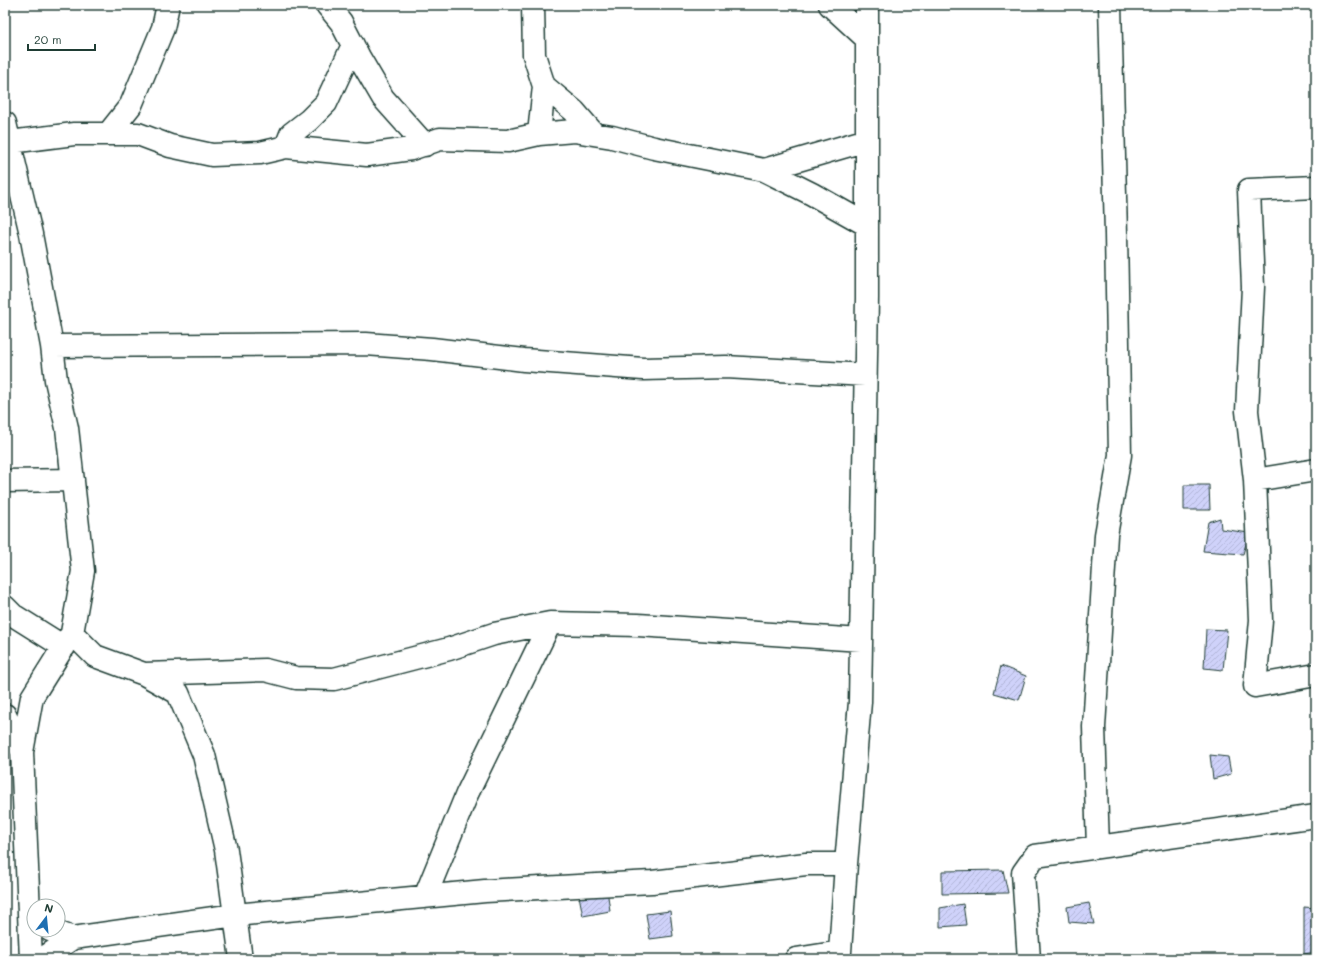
<svg xmlns="http://www.w3.org/2000/svg" width="1321" height="964" viewBox="0 0 1321 964" font-family="Mali,sans-serif">
<defs>
<pattern id="building-hatch" width="6" height="6" patternUnits="userSpaceOnUse"><rect width="6" height="6" fill="#cfd2fa"/><path d="M-1 1l2-2M0 6l6-6M5 7l2-2" fill="none" stroke="#b1b5d7"/></pattern>
</defs>
<rect width="100%" height="100%" fill="#fff"/>
<filter id="ink" filterUnits="userSpaceOnUse"><feTurbulence type="fractalNoise" baseFrequency=".025" numOctaves="2"/><feDisplacementMap in="SourceGraphic" scale="8" xChannelSelector="R" yChannelSelector="G"/><feConvolveMatrix kernelMatrix="1 2 1 2 8 2 1 2 1" color-interpolation-filters="sRGB"/></filter>
<g filter="url(#ink)">
<!-- building -->
<path fill="url(#building-hatch)" stroke="#1f3d34" d="M1184 485H1209L1210 510H1184Z
M1220 518 1221 529 1249 533 1243 554 1203 551 1208 522Z
M1206 629 1227 630 1223 670 1204 668Z
M1001 666 1026 676 1019 700 994 693Z
M1210 755 1228 757 1231 774 1213 779Z
M1003 870 1008 893 942 894V871Z
M607 889 610 911 583 916 579 896Z
M1089 903 1094 924 1069 922 1067 907Z
M963 904 966 925 940 927V908Z
M1304 907 1316 908V952L1304 954Z
M670 911 673 936 650 939 646 914Z"/>
<g fill="none" stroke-linecap="round" stroke-linejoin="round">
<defs>
<path id="street" d="M327 5 341 22 359 57 383 98 425 145
M533 5 534 55 544 86 539 134
M830 5 867 39
M544 86 574 111 594 134
M5 123 31 234 52 346 56 380 67 428 83 571 72 633 32 697 22 752 31 959
M108 134 131 105 163 28 168 5
M10 142 74 134H138L170 146 212 155 260 153 286 147 367 155 411 149 440 139 508 141 539 134 574 131 612 137 654 148 764 170 812 194 867 225
M286 147 291 134 309 120 326 103 353 45
M764 170 867 140
M1316 187 1249 190 1253 287 1247 411 1255 480 1261 620 1255 686 1316 675
M52 346 366 344 432 349 524 360 643 369 726 367 865 375
M1255 480 1316 470
M5 481 73 480
M5 607 13 615 64 647
M72 633 95 656 144 674 178 693 204 755 226 850 241 959
M144 674 265 670 296 678 334 679 449 649 494 634 550 623 638 625 861 640
M5 715 22 752
M1098 847 1094 727 1106 535 1120 455 1116 234 1110 5
M425 897 467 794 550 623
M50 930 73 938
M42 959 73 938 235 915 485 891 652 882 806 864H846
M796 959 840 952 846 864 860 702 867 298V5
M1029 959 1023 873 1035 856 1316 816"/>
</defs>
<!-- street casing -->
<use href="#street" stroke="#1f3d34" stroke-width="25"/>
<!-- street -->
<use href="#street" stroke="#fff" stroke-width="22"/>
</g>
</g>
<!-- margin -->
<rect width="1321" height="964" fill="none" stroke="#fff" stroke-width="20"/>
<rect x="10" y="10" width="1301" height="944" fill="none" stroke="#1f3d34" stroke-width="1.5" filter="url(#ink)"/>
<!-- north arrow -->
<g transform="translate(46 918) rotate(16)"><circle r="19" fill="#ffffff" stroke="#a5b1ae"/>
<path d="M0-3L7 15L0 10L-7 15Z" fill="#1f6fb2"/>
<text y="-6" font-size="11" font-weight="bold" text-anchor="middle" fill="#1f3d34">N</text>
</g>
<!-- scale -->
<path d="M28 44v6h67v-6" fill="none" stroke="#1f3d34" stroke-width="2"/>
<text x="34" y="44" font-size="12" fill="#1f3d34" stroke="#ffffff" stroke-width="3" paint-order="stroke">20 m</text>
</svg>
